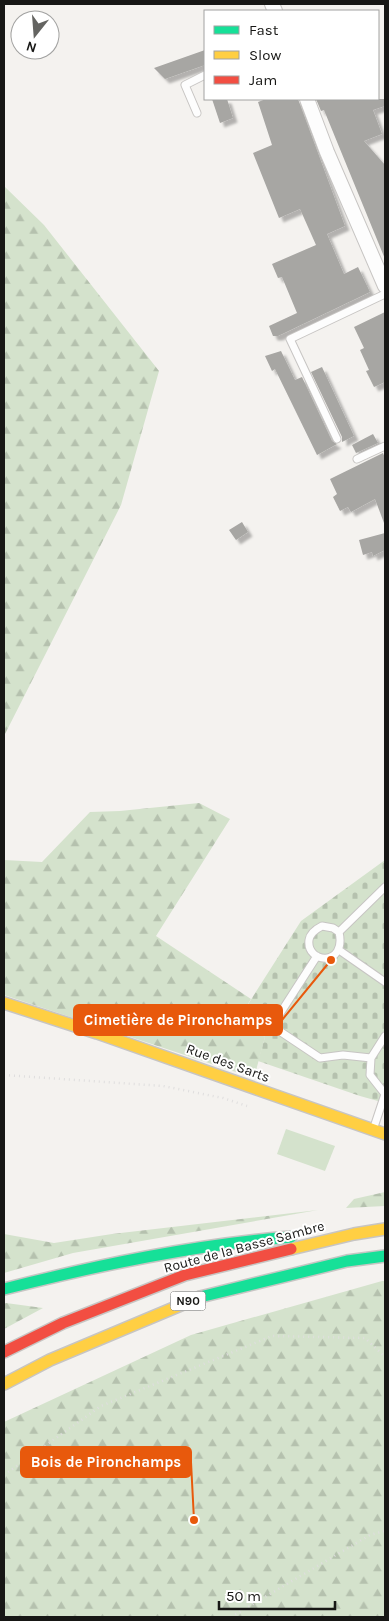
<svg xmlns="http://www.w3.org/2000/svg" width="389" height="1621" viewBox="0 0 389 1621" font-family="Karla,sans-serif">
<defs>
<pattern id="forest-firs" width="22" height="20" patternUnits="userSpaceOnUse" patternTransform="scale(1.25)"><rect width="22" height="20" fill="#d4e2cc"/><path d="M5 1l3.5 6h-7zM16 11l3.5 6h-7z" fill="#b5c1ae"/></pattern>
<pattern id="cemetery-stones" width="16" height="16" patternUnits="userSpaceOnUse" patternTransform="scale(1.25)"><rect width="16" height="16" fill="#d4e2cc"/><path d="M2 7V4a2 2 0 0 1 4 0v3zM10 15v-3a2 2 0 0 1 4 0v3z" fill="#b5c1ae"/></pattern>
<filter id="shadow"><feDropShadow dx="4.5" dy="4.5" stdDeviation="1" flood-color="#0004"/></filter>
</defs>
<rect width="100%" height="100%" fill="#f4f2ef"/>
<!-- forest -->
<path fill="url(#forest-firs)" d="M4 186 44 225 159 371 121 505 4 736Z
M199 803 230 819 156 936 251 999 238 1020 265 1037 254 1078 4 995V860L42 862 90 812 120 811Z
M385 1192V1206L346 1208 354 1199Z
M318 1210 73 1253 4 1273V1234L54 1243 112 1234Z
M382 1281H385V1617H4V1422L191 1335Z
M6 1303 43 1308 4 1329V1304Z"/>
<!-- cemetery -->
<path fill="url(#cemetery-stones)" d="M385 860V1103L360 1096 258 1061 265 1037 238 1020 301 921Z"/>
<!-- pitch -->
<path fill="#d4e2cc" d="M286 1129 335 1146 325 1171 277 1154Z"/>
<!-- building -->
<path fill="#a7a6a3" filter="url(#shadow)" d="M205 50V65L165 79 154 68Z
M212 99H227L233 118 220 123Z
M266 99H298L345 226 327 234 344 274 358 267 370 292 278 336H273L269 326 297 313 282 277 278 278 272 264 316 245 300 209 279 218 253 153 272 145 258 102Z
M316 99H385V106L373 110 382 134 364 141 385 165V259L324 110 321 111Z
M385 312V382L374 387 366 371 369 370 360 350 364 348 354 327Z
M281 351 295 380 302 377 332 441 337 444 317 455 275 369 272 371 265 356Z
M322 367 354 436 342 442V437L311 372Z
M373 434 378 443 356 453 352 445Z
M383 453 385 458V522L384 523 375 499 351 512 348 507 340 511 333 497 337 494 330 479Z
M242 522 248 532 236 540 229 530Z
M385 533V550L373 556 372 552 363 555 359 540Z"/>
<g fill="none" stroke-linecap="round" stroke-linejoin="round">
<defs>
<path id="lane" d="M197 113 185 85 205 75
M337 439 290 339 385 294
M357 459 385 446
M322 926 333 928 339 932C347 967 306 964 309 940 310 933 316 929 322 926Z
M339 932 385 887
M339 950 385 982
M317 956 272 1026 320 1058 343 1055 371 1058
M374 1127 385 1094 370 1075 371 1058 385 1036"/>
<path id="street" d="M272 4 275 11
M307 99 327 152 385 286"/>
<path id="fast" d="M4 1289C99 1265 193 1245 291 1237
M200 1297 347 1261 385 1256"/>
<path id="slow" d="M4 1003 97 1033 385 1134
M291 1249 354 1234 385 1229
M4 1384 50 1360 200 1297"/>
<path id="jam" d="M4 1352 63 1323 185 1275 291 1249"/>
</defs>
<!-- lane casing -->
<use href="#lane" stroke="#c7c5c3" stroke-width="9"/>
<!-- street casing -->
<use href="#street" stroke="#c7c5c3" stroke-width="16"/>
<!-- fast casing -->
<use href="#fast" stroke="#c7c5c3" stroke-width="14"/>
<!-- slow casing -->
<use href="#slow" stroke="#c7c5c3" stroke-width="14"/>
<!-- jam casing -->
<use href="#jam" stroke="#c7c5c3" stroke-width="14"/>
<!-- path -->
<path stroke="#dfdede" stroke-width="2.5" stroke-dasharray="1 4" stroke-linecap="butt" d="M4 1075 163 1086 223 1098 247 1106
M4 1475 101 1406 272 1336 365 1338 385 1357
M231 1617 370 1535 385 1531"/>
<!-- lane -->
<use href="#lane" stroke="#fdfdfd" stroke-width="7"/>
<!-- street -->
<use href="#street" stroke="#fdfdfd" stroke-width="14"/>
<!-- fast -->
<use href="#fast" stroke="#16e098" stroke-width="11"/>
<!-- slow -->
<use href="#slow" stroke="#ffcf43" stroke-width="11"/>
<!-- jam -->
<use href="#jam" stroke="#f24e42" stroke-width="11"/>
</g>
<g text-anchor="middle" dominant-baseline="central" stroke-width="4" stroke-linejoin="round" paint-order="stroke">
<!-- shield labels -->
<rect fill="#fff" stroke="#5d5d5b" stroke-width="1" x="170.5" y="1291.5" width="35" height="19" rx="4"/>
<g font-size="12" font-weight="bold" fill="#171715">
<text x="188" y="1301">N90</text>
</g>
<!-- street labels -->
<g font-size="14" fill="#171715" stroke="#fff">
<text transform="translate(228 1063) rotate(20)">Rue des Sarts</text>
<text transform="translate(244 1247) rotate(-15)">Route de la Basse Sambre</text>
</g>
</g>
<!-- callouts -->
<path fill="none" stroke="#e8590c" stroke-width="2" d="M331 960L282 1020M194 1520L191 1462"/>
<g fill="#e8590c" stroke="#fff" stroke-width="2">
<circle cx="331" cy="960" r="5"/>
<circle cx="194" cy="1520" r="5"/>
</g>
<g fill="#e8590c" stroke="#e8590c" stroke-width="2">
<rect x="74" y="1005" width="208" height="30" rx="5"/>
<rect x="21" y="1447" width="170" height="30" rx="5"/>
</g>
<g font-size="15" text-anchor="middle" font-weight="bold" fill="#fff">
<text x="178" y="1025">Cimetière de Pironchamps</text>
<text x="106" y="1467">Bois de Pironchamps</text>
</g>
<!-- border -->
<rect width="389" height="1621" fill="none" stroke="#171715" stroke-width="10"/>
<!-- legend -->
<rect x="204" y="10" width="175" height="90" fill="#ffffff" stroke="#a2a2a1"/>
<rect x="214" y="26" width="25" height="8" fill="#16e098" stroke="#a2a2a1"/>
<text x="249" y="35" font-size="15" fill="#171715">Fast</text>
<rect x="214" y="51" width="25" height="8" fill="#ffcf43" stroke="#a2a2a1"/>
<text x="249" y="60" font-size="15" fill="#171715">Slow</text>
<rect x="214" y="76" width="25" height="8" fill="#f24e42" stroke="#a2a2a1"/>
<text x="249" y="85" font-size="15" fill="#171715">Jam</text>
<!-- north arrow -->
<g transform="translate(35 35) rotate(197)"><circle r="24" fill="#ffffff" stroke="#a2a2a1"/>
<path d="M0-4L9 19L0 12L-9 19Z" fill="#646461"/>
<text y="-8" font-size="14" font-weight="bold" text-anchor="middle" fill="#171715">N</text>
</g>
<!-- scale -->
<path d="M219 1601v8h116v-8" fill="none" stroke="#171715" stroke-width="2.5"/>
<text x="226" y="1601" font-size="15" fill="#171715" stroke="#ffffff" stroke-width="4" paint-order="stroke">50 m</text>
</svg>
